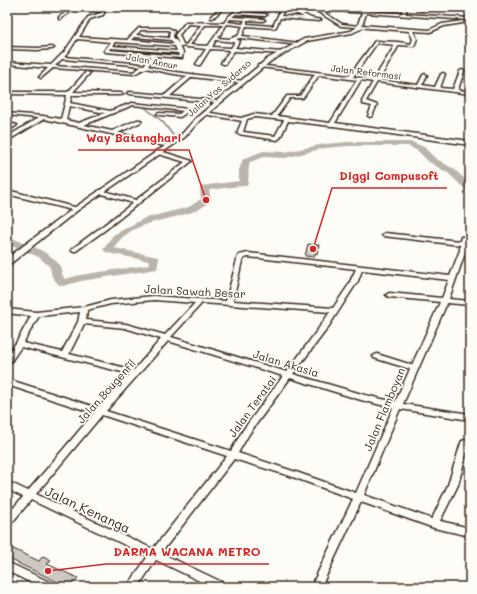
<svg xmlns="http://www.w3.org/2000/svg" width="477" height="594" viewBox="0 0 477 594" font-family="Mali,sans-serif">
<rect width="100%" height="100%" fill="#fdfcf7"/>
<filter id="ink" filterUnits="userSpaceOnUse"><feTurbulence type="fractalNoise" baseFrequency=".025" numOctaves="2"/><feDisplacementMap in="SourceGraphic" scale="8" xChannelSelector="R" yChannelSelector="G"/><feConvolveMatrix kernelMatrix="1 2 1 2 8 2 1 2 1" color-interpolation-filters="sRGB"/></filter>
<g filter="url(#ink)">
<g fill="none" stroke-linecap="round" stroke-linejoin="round">
<!-- stream -->
<path stroke="#887d74" stroke-width="1.5" d="M143 106 163 122 175 138"/>
<!-- river -->
<path fill="#bbb4ad" fill-rule="evenodd" d="M348 142H412L424 147 435 158 454 169 470 184V192L467 191 448 173 429 162 418 151 408 146H348L325 148 285 158 264 157 250 162C247 170 250 178 247 185L209 190 211 200C190 224 135 213 114 248L158 257 159 259 157 269 81 281 63 286 59 285 52 277 50 267 39 257 7 244V237C21 241 52 252 59 265 63 270 60 273 65 279L80 275 148 265 149 261 108 253 103 250 113 235 145 218 189 207 201 199 200 188 201 186 239 181V170L243 159 263 151 285 152 325 144Z"/>
</g>
<!-- building -->
<path fill="#cdc8c2" stroke="#3b2a1e" d="M308 244 319 245 317 254 315 253 314 257 305 256Z
M7 546 39 561 43 556 51 560 47 564 78 578 70 587H68L7 558Z"/>
<g fill="none" stroke-linecap="round" stroke-linejoin="round">
<defs>
<path id="minor" d="M34 7H73L102 9 106 7H111L106 10 103 15 90 19 79 37 127 40 139 28H169L174 31 173 37 179 44 175 35 186 22 224 23 228 17 240 7 269 9 271 10 269 11 240 10 238 12 265 14 267 15 265 16 236 14 232 17 263 19 265 20 263 21 247 20V24L273 26 282 7H289L311 18 321 20 319 21 280 18 276 27 274 28 246 26 242 36 299 43V45H298L240 38 236 39 240 41 235 48 282 52H283V54L234 51 225 64H223L221 63 230 50 210 49 200 65H198L196 64 206 49 179 46 183 52 182 58 155 56 148 66 168 71 244 81V82L242 83 192 77 170 96 219 101V102L217 103 129 94 127 93 129 92 165 95 187 76 168 73 146 68 134 74 53 68 41 78 39 77 48 68 7 64V62L51 65 65 51 88 17 101 13 102 11 73 10 60 19H59V17L69 10 36 8ZM285 8 304 17 281 16ZM230 19 245 20 243 24 228 22ZM188 24 201 25 186 45 183 44 179 35ZM227 24 243 26 238 36 229 39 218 38ZM205 25H223L208 46 190 45ZM141 30H168L170 31 169 38 136 35ZM134 37 171 40 174 44 131 40ZM77 39 111 42 104 51 106 52 151 56 144 65 132 63 64 57 68 53ZM216 40 235 42 231 48 212 47ZM115 42 175 46 177 51 112 46ZM110 48 178 53 179 56 109 50ZM62 59 132 65 141 67 133 72 55 66Z
M221 7H225L213 18H211V16Z
M300 7 402 13 403 7H411L406 9V14L470 18V20L320 10 342 24 359 26 361 25 429 30 442 24 463 21V23L444 26 430 32 413 31 417 39 414 46 399 45 379 80 418 85 423 75 425 74 427 75 422 85 435 87 441 74 443 73 445 74 440 88 453 89 460 71 462 70 464 71 458 90 470 92V94L377 82 366 101 377 105 372 116 370 117 368 116 372 106 363 104 362 101 373 82 361 80 335 123 470 141V145L333 126H331L288 121 280 138 277 140 238 134 237 133 242 121 203 114V112H205L241 118 254 114 272 116 287 96H300L315 74 260 67 258 66V65L349 76 375 41 398 42 411 44 413 39 409 31 341 26 318 12V10L301 9ZM377 43 395 45 374 79 353 77ZM319 75 357 80 330 123 277 116 290 98H303ZM254 117 284 120 275 136 243 132 247 119Z
M420 7H424L423 10H421Z
M7 47 37 48 52 47 54 48 52 49 37 50 7 49Z
M86 72 90 73 73 92 121 93 123 94 121 95H72L70 103 110 111 132 103 189 109V111L180 117 159 115 157 114 159 113 179 114 183 111 133 105 84 125 112 131 137 120H141V122L118 133 169 145V147L44 119 7 141V137L38 118 7 115V113L43 116 61 119 67 95 7 94V92H68ZM69 106 105 113 79 123 66 120Z
M13 124 17 125 7 132V128Z
M157 150 192 161 105 230 76 251H72L71 250 72 249 133 203 98 193V191L100 190 136 200 185 162 155 153 154 152Z
M7 190 78 208 79 209 76 211 7 194Z
M385 233 460 241 461 237H465L466 238V250L449 299 470 301V305L447 303 403 404 470 414V420L400 409 364 495 432 519 448 485 461 443 462 441 465 440 468 441 469 443 458 485 440 521 470 528V536L434 528 361 502 321 587H311L353 499 290 476 234 459 161 553 226 584 227 587H212L156 560 138 587H127L148 556 31 500 10 525 7 526V515L23 497 7 489V481L28 491 94 413 7 385V379L98 408 130 374 21 347 10 363 7 364V355L16 343 31 316 7 313V309L36 312 84 307 111 300 154 296 226 301 238 256 239 255 248 253 450 276 460 250V245L383 236 382 235ZM248 257 356 269 348 286 333 308 233 301 242 261 244 258ZM362 270 449 280 442 298 389 293 386 295 389 297 440 302 412 365 377 354 373 356 374 358 410 369 395 402 365 395 293 374 327 329 352 290 358 281ZM154 300 195 303 165 335 126 324 86 320 87 310 111 304ZM202 303 330 312 321 325 287 372 171 337ZM80 312 78 322 62 352 23 343 39 316ZM84 324 125 328 161 339 134 370 69 354ZM168 341 283 376 243 430 231 451 106 411ZM290 378 361 400 393 408 356 493 296 472 238 453 249 434ZM102 415 227 456 153 549 36 494Z
M7 562 54 584 55 587H40L7 571Z"/>
<path id="tertiary" d="M364 7H368L361 29 352 33 307 41 271 61 200 120 185 137 78 210 10 264H7V258L74 208 181 135 196 118 267 59 304 39 351 31 357 27Z"/>
</defs>
<!-- minor casing -->
<use href="#minor" stroke="#3b2a1e" stroke-width="3"/>
<!-- tertiary casing -->
<use href="#tertiary" stroke="#3b2a1e" stroke-width="3"/>
<!-- minor -->
<use href="#minor" fill="#fdfcf7" fill-rule="evenodd"/>
<!-- tertiary -->
<use href="#tertiary" fill="#fdfcf7" fill-rule="evenodd"/>
</g>
</g>
<g text-anchor="middle" dominant-baseline="central" stroke-width="3.5" stroke-linejoin="round" paint-order="stroke">
<!-- far-street labels -->
<g font-size="9" fill="#3b2a1e" stroke="#fdfcf7">
<text transform="translate(152 61) rotate(11)">Jalan Annur</text>
<text transform="translate(366 72) rotate(7)">Jalan Reformasi</text>
<text transform="translate(219 88) rotate(-41)">Jalan Yos Sudarso</text>
</g>
<!-- street labels -->
<g font-size="11" fill="#3b2a1e" stroke="#fdfcf7">
<text transform="translate(195 291) rotate(3)">Jalan Sawah Besar</text>
<text transform="translate(286 363) rotate(17)">Jalan Akasia</text>
<text transform="translate(106 391) rotate(-48)">Jalan Bougenfil</text>
<text transform="translate(252 406) rotate(-54)">Jalan Teratai</text>
<text transform="translate(384 409) rotate(-67)">Jalan Flamboyan</text>
</g>
<!-- near-street labels -->
<g font-size="13" fill="#3b2a1e" stroke="#fdfcf7">
<text transform="translate(88 509) rotate(25)">Jalan Kenanga</text>
</g>
</g>
<!-- callouts -->
<path fill="none" stroke="#d62828" stroke-width="1.5" d="M206 200L189 150H78M313 249L332 188H447M48 571L106 564H269"/>
<g fill="#d62828" stroke="#fdfcf7" stroke-width="1.5">
<circle cx="206" cy="200" r="4"/>
<circle cx="313" cy="249" r="4"/>
<circle cx="48" cy="571" r="4"/>
</g>
<g font-size="12" text-anchor="middle" font-weight="bold" fill="#d62828" stroke="#fdfcf7" stroke-width="3.5" stroke-linejoin="round" paint-order="stroke">
<text x="134" y="142">Way Batanghari</text>
<text x="389" y="180">Diggi Compusoft</text>
<text x="187" y="556">DARMA WACANA METRO</text>
</g>
<!-- margin -->
<rect width="477" height="594" fill="none" stroke="#fdfcf7" stroke-width="24"/>
<rect x="12" y="12" width="453" height="570" fill="none" stroke="#3b2a1e" stroke-width="1.5" filter="url(#ink)"/>
</svg>
